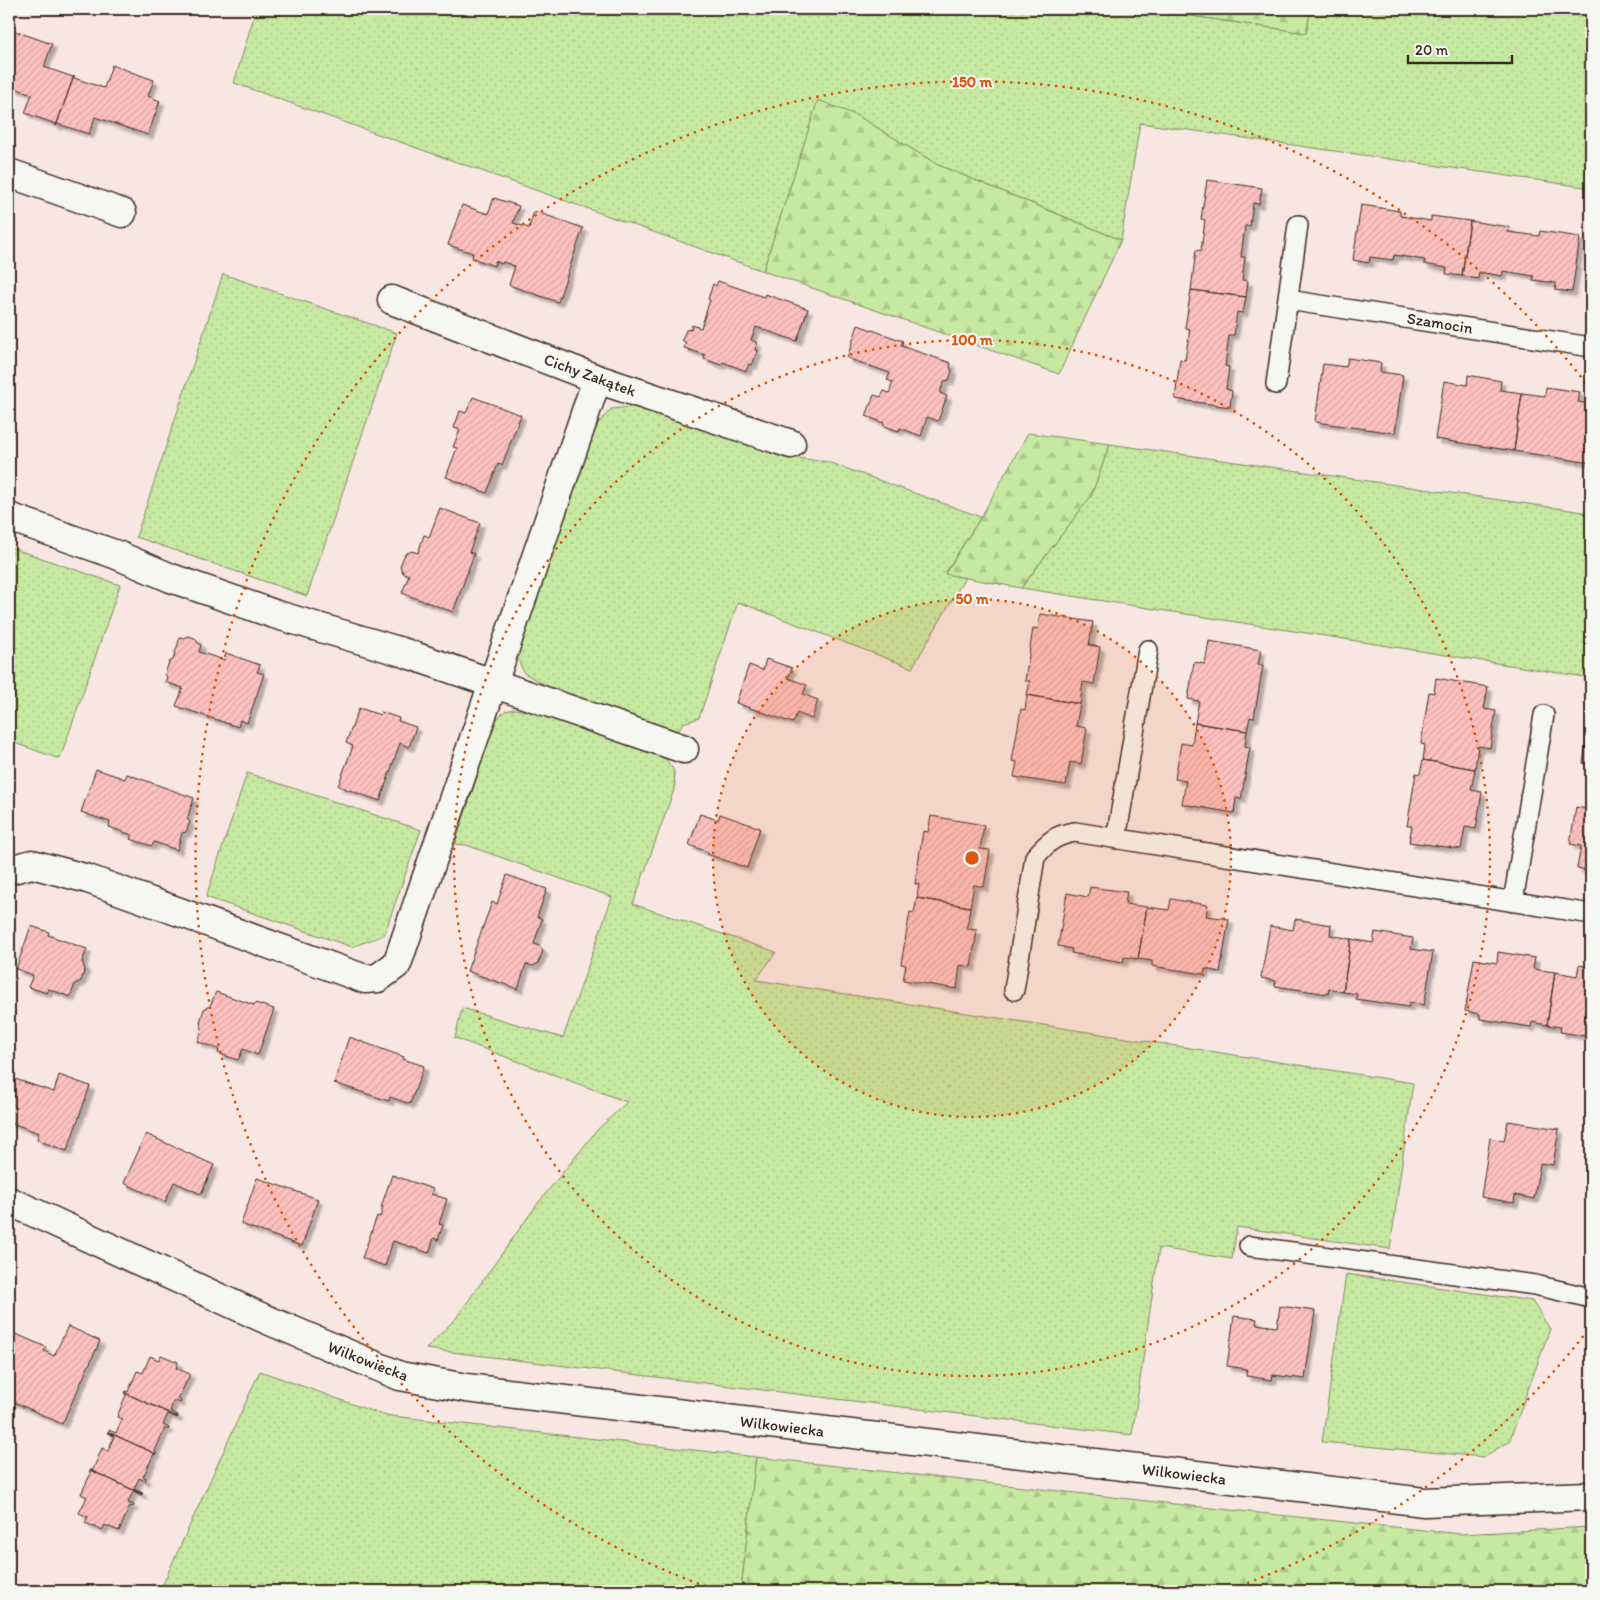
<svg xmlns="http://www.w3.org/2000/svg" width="1600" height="1600" viewBox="0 0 1600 1600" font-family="Itim,sans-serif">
<defs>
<pattern id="grass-dots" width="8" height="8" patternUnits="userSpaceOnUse" patternTransform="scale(1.25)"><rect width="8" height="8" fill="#c6e9a2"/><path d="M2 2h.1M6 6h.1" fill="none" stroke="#abc88b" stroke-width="1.8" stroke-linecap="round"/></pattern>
<pattern id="forest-firs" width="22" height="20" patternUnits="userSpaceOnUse" patternTransform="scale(1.25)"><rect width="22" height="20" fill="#c6e9a2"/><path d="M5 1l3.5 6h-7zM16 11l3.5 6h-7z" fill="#abc88b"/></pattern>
<pattern id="building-hatch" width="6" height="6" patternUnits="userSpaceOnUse" patternTransform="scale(1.25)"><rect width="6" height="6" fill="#fdc1bf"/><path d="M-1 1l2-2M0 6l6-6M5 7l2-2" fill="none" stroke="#daa6a4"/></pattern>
<filter id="shadow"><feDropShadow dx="4.5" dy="4.5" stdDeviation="1" flood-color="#0004"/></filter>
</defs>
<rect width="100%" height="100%" fill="#f8e6e3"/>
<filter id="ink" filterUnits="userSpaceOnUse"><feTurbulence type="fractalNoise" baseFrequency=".02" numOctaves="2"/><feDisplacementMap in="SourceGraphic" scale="10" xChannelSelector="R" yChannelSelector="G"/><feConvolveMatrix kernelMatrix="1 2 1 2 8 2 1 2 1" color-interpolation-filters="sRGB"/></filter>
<g filter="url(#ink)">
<!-- grass -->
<path fill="url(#grass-dots)" stroke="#808a60" d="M256 9H1145L1306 33 1311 9H1591V188L1140 123 1121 240 938 165 858 116 818 101 763 271 234 83Z
M223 274 397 333 307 596 136 537Z
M641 406 797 458 828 462 981 517 945 573 965 578 912 668 738 602 699 718 683 723 678 732 547 686 524 673 516 655 591 431 611 409Z
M1110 444 1591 513V678L1021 588 1091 496Z
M9 547 120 585 60 759 9 741Z
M515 709 554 716 666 759 674 771 675 787 633 904 776 952 756 980 1413 1083 1390 1249 1237 1227 1232 1259 1159 1248 1132 1435 426 1349 456 1318 538 1203 598 1129 627 1102 455 1038 462 1008 563 1038 612 897 466 845 455 844 495 721 505 711Z
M247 773 421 830 384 935 352 947 206 897Z
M1346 1274 1532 1301 1550 1329 1509 1442 1483 1457 1322 1442Z
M260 1371 383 1415 756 1457 741 1591H179L163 1584Z"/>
<!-- forest -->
<path fill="url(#forest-firs)" stroke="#808a60" d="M1145 9H1311L1306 33Z
M818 100 858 116 938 165 1121 240 1059 374 763 271Z
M1028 433 1110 444 1091 496 1021 588 945 574 981 517Z
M756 1457 1192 1506 1461 1534 1591 1527V1591H741Z"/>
<!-- building -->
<path fill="url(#building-hatch)" stroke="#3b2a1e" filter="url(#shadow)" d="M9 29 52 44 44 67 73 77 74 76 56 126V124L25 113 32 94 9 86Z
M112 65 154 80 148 96 160 101 148 135 95 117 89 134 58 124 56 126 74 76V78L104 88Z
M1207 180 1262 188 1259 204 1253 203 1250 226H1245L1241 257H1245L1242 280 1248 281 1246 297 1191 290 1196 250 1201 251 1205 220 1201 219Z
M494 198 519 206 513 223 529 228 534 211 583 228 558 302 509 285 515 266 503 262 502 264 495 261 494 266 472 258 473 253 448 245 462 205 488 214Z
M1361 205 1400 211V216L1431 221V216L1470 221 1462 276 1446 274 1447 268 1424 264 1425 260 1394 255 1393 260 1370 257 1369 263 1353 260Z
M1470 221 1509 227 1508 232 1539 236 1540 231 1580 237 1572 292 1555 290 1556 283 1533 280 1534 276 1503 271 1502 276 1479 272 1478 279 1462 276Z
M718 281 764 297 765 294 808 309 797 341 756 327 751 340 757 343 755 350 758 351 752 365 749 364 746 371 723 362 721 365 704 359 705 355 684 348 686 343 682 340 686 330 691 329 692 325 701 328 710 300 708 299 713 284 716 286Z
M1191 290 1246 297 1243 313 1237 312 1234 335H1229L1225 366 1229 367 1226 389 1232 391 1230 407 1175 399 1180 359 1185 360 1190 329 1185 328Z
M858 325 903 341 901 346 951 363 950 367 952 371 949 380 944 381 940 393 947 396 938 421 927 417 921 436 900 428 899 431 884 426V423L866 416 874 395 881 397 884 391 889 393 893 382 887 380 890 373 847 358Z
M1348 358 1381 363 1380 372 1403 375 1395 433 1315 422 1323 364 1346 367Z
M1468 375 1501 381 1500 390 1522 393 1514 451 1435 439 1444 381 1467 385Z
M1546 387 1580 392 1578 402 1591 404V463L1514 451 1522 393 1545 396Z
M473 397 521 415 502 465 498 464 487 493 446 477 457 448 453 447 460 430 454 428 460 411 466 413Z
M440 508 480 523 469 552 474 554 453 612 402 593 409 575 403 573 400 566 405 554 412 551 418 553 424 535 429 537Z
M1040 614 1093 622 1089 645 1100 647 1094 684 1083 682 1080 704 1027 695 1030 681H1025L1033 628 1038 629Z
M188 636 195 638 198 643 201 645 199 652 224 660 226 653 260 665 257 672 264 674 247 723 240 720 238 727 176 706 183 688 165 682 167 677 165 674 169 662 173 660 180 637 184 638Z
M1209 641 1261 650 1258 665H1263L1254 718 1250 717 1247 731 1195 723 1199 701 1188 699 1194 662 1205 664Z
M766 659 792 668 788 678 807 685 803 694 818 700 812 719 797 713 793 723 736 703 749 665 763 670Z
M1436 678 1488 687 1484 709 1496 711 1490 748 1478 746 1475 769 1423 760 1425 745 1421 744 1429 692 1434 693Z
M1027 695 1080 704 1076 726 1087 728 1081 764 1070 762 1066 785 1014 777 1017 762 1012 761 1021 709 1025 710Z
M359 708 380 715 381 712 399 718 398 721 416 727 409 747 400 743 380 801 338 786 353 746 346 743Z
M1195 723 1247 731 1245 746 1250 747 1241 799 1236 798 1234 813 1182 804 1186 781 1175 779 1181 743 1192 745Z
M1589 726 1591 727V764L1583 763Z
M1423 760 1475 769 1471 790 1482 792 1476 829 1465 827 1461 849 1409 842 1412 826H1407L1416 773 1420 774Z
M96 769 125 779 127 774 194 798 187 819 190 822 186 832 182 833 177 850 154 842 152 846 130 839 132 835 109 827 110 822 81 812Z
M1591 787V871L1577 868 1581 846 1570 844 1576 807 1587 809Z
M700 814 718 820 720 814 760 828 747 868 707 854 708 852 689 845Z
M931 816 984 825 980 849 990 850 984 887 974 885 970 907 917 898 919 884H915L923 831 928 832Z
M507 875 547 889 537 917 542 919 534 944 540 946 543 951 538 963 533 966 526 964 518 989 467 971 492 902 497 904Z
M1090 887 1127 892 1125 904 1147 907 1138 959 1124 957 1123 962 1071 953 1072 949 1058 946 1067 893 1088 897Z
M917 898 970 907 967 929 977 930 971 967 960 965 957 989 903 980 906 965 901 964 910 912 914 913Z
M1171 899 1208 905 1206 916 1229 919 1220 972 1205 969 1204 974 1152 966V961L1138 959 1147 907 1169 910Z
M1295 919 1331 925 1330 935 1351 939 1343 992 1329 989 1328 994 1275 986 1276 981 1261 978 1270 926 1293 930Z
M31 926 49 932 48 935 87 949 82 962 85 969 81 981 75 984 70 997 49 989 47 993 28 987 33 975 16 969Z
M1375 932 1413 938 1411 949 1433 952 1424 1005 1409 1002V1007L1356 999 1357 994 1343 992 1351 939 1373 943Z
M1498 952 1535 958 1533 969 1555 972 1547 1025 1532 1022 1531 1027 1480 1019V1014L1465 1011 1474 959 1497 963Z
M1579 965 1591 967V1037L1560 1032 1561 1027 1547 1025 1555 972 1577 976Z
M216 992 254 1005 255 1003 274 1009 258 1055 243 1049 238 1060 218 1053 219 1049 198 1042 202 1029 200 1022 204 1009 210 1006Z
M349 1037 404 1057 403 1059 424 1066 410 1104 390 1097 389 1101 334 1083Z
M59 1075 90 1086 67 1151 37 1140 39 1133 9 1122V1088L12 1078 54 1092Z
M1508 1121 1559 1129 1553 1165 1540 1163 1534 1199 1515 1195 1514 1203 1481 1197 1490 1138 1504 1141Z
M146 1134 214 1165 201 1194 174 1182 165 1202 124 1183Z
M392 1175 433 1189 431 1194 447 1199 439 1224 443 1225 438 1240 434 1238 429 1253 393 1241 385 1266 362 1258 377 1216 380 1217 383 1207H381Z
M257 1178 318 1199 302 1246 241 1224Z
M1280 1306 1315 1311 1305 1379 1273 1375 1272 1380 1246 1376 1247 1369 1227 1366 1234 1316 1257 1319 1256 1324 1277 1327Z
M68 1326 100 1341 62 1424 10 1400 14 1392 9 1389V1347L10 1348 16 1334 46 1347 44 1351 54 1356Z
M161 1355 178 1362 176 1368 190 1374 178 1399 181 1401 180 1403 174 1400 170 1411 178 1415V1417L125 1393 126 1391 128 1392 137 1371 143 1373 150 1356 159 1360Z
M125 1393 178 1417 177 1418 168 1414 163 1425 169 1428 168 1430 165 1428 155 1451 156 1452V1454L108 1432 109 1430 116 1433 122 1419 117 1417 126 1395 125 1394Z
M108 1432 156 1454H154L143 1477 146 1478 145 1481 139 1478 134 1489 143 1493 142 1494 90 1470H93L102 1448 108 1451 114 1436 107 1433Z
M90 1470 142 1494V1495L133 1491 128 1503 134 1505 133 1507 130 1506 119 1531 105 1525 102 1530 85 1523 88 1517 79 1513 87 1497 81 1494 91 1473 89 1472Z"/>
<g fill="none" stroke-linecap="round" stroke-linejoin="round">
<defs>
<path id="service" d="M1288 300 1591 347
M1276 384 1298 225
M1116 839 1148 650
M1513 902 1544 715
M1014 990 1035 857C1048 842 1055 835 1075 832L1591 914
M1249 1246 1535 1285 1591 1298"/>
<path id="minor" d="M9 173 122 213
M392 300 597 379 791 444
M9 517 117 555 171 578 274 614 402 652 684 749
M9 870 32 864 88 879 365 979 378 978 397 964 597 379
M9 1201 263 1318 400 1376 466 1388 1424 1502 1591 1496"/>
</defs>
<!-- service casing -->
<use href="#service" stroke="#3b2a1e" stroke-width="22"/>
<!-- minor casing -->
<use href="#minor" stroke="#3b2a1e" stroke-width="31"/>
<!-- service -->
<use href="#service" stroke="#f6f6f2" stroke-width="19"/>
<!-- minor -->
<use href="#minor" stroke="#f6f6f2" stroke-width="28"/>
</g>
</g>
<!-- distance rings -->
<circle cx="972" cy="858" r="259" fill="#df570d" fill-opacity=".12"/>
<g fill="none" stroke="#df570d" stroke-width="2.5" stroke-dasharray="2.5 5">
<circle cx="972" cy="858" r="259"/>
<circle cx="972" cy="858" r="518"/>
<path d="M1588 1330A776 776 0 0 1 1231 1589M713 1589A776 776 0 1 1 1588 386"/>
</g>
<g text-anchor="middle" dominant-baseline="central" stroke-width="4" stroke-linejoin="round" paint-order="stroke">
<!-- street labels -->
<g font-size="16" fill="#3b2a1e" stroke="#f6f6f2">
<text transform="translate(1440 323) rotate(9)">Szamocin</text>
<text transform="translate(590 375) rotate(20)">Cichy Zakątek</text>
<text transform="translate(368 1361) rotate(21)">Wilkowiecka</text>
<text transform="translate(782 1426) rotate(7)">Wilkowiecka</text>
<text transform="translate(1184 1474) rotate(7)">Wilkowiecka</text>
</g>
</g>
<circle cx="972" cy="858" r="8" fill="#df570d" stroke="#f6f6f2" stroke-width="2.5"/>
<g font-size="15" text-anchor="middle" font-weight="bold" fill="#df570d" stroke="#f6f6f2" stroke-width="4" stroke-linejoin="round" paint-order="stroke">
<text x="972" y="87">150 m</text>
<text x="972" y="345">100 m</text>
<text x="972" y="604">50 m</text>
</g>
<!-- margin -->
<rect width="1600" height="1600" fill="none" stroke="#f6f6f2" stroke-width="30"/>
<rect x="15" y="15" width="1570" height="1570" fill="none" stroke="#3b2a1e" stroke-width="2" filter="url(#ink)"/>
<!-- scale -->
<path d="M1408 55v8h104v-8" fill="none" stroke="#3b2a1e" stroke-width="2.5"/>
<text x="1415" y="55" font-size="15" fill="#3b2a1e" stroke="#f6f6f2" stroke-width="4" paint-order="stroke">20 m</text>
</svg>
